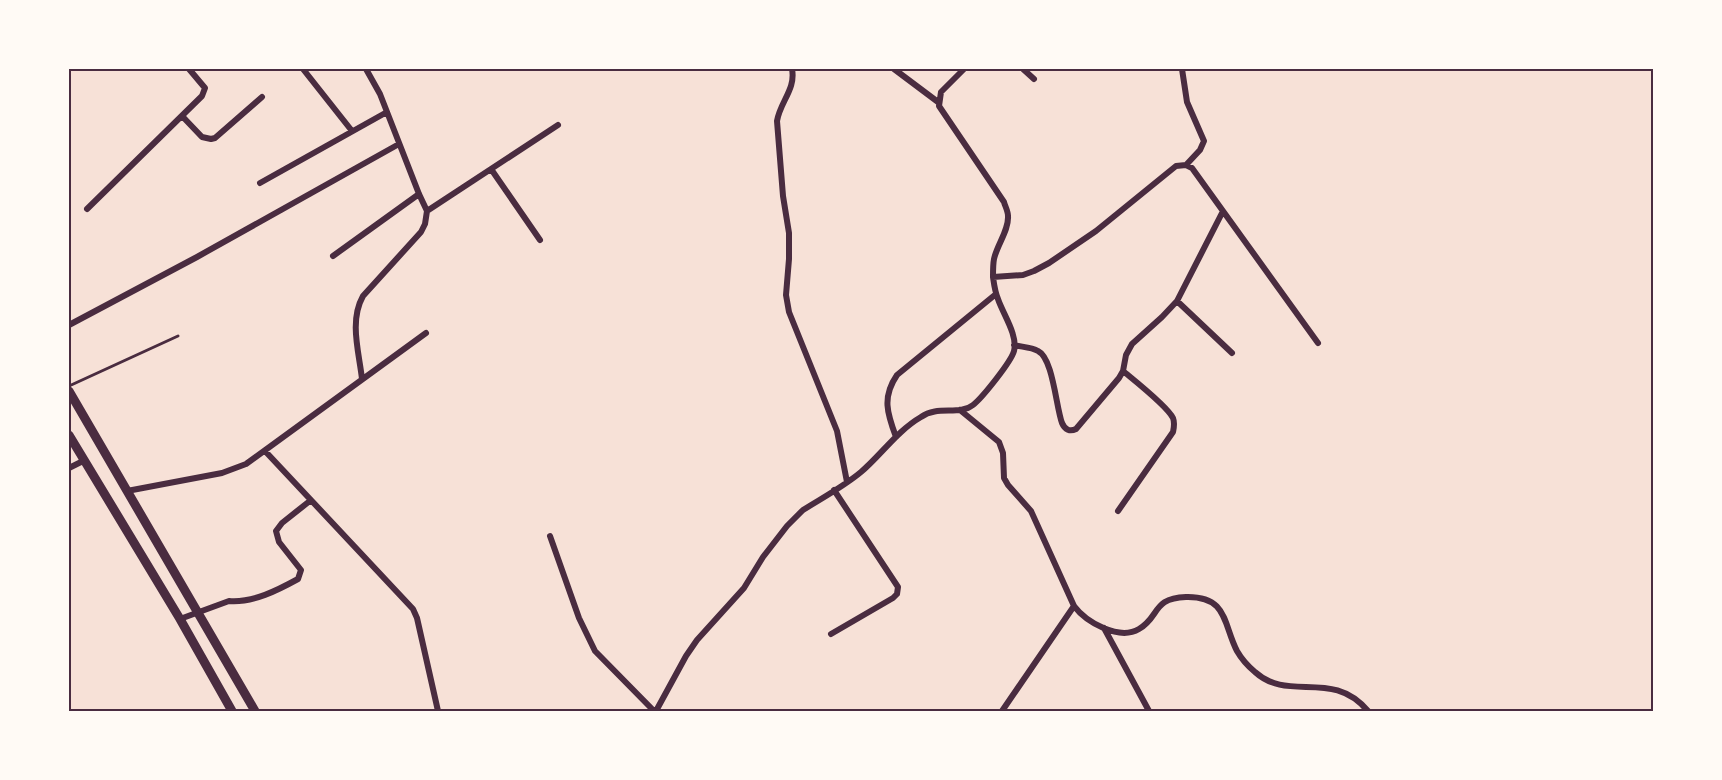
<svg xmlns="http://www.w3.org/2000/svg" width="1722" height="780" viewBox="0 0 1722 780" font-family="Barlow,sans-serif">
<rect width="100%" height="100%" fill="#f7e1d7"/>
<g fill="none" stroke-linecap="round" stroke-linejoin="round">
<!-- service -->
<path stroke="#4a2c40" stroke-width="3" d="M69 386 178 336"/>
<!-- minor -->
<path stroke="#4a2c40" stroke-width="6" d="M303 69 352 131
M792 69C796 89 780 102 777 121L783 196 789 233V259L786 295 789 312 837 431 847 482
M894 69 938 102
M1023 69 1034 79
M1182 69 1187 102 1204 141 1200 150 1186 165
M182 116 202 137 211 139 215 138 262 97
M491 169 540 240
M260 183 387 112
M87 209 202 96 205 88 189 69
M427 211 558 125
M333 256 419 194
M993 277 1023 275 1034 271 1049 263 1096 231 1176 166 1186 165 1192 168 1318 343
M1177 301 1232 353
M69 325 197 257 399 144
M1014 345C1021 347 1031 347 1038 351 1053 358 1056 407 1062 423 1065 430 1070 432 1076 429L1119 378 1123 371 1126 355 1132 344 1162 317 1177 301 1222 213
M362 379C359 352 349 321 363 296L421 232 425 224 427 211 419 194 380 94 366 69
M960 410 999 442 1003 453 1004 478 1008 485 1031 511 1074 606C1086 622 1119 641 1139 629 1160 617 1152 598 1186 597 1228 596 1223 624 1237 651 1241 658 1249 667 1255 672 1289 703 1332 668 1368 711
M896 437C887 413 882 397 897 375L996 294
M265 451 413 609 417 618 438 711
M69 468 83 461
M127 491 222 473 246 464 426 333
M1118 511 1173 432C1174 427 1175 423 1173 418 1167 406 1135 381 1123 371
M550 536 579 618 595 651 654 711
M180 619 229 601C253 603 278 590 298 579L301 570 279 542 276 531 282 523 311 500
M1104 628 1149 711
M831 634 893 598 897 594 898 587 834 490
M656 711 686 656 697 640 744 588 763 557 787 526 803 510C822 498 843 487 861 472 881 455 897 431 921 417 938 405 959 416 973 405 982 398 1011 362 1014 351 1018 335 1003 314 998 299 995 292 994 284 993 277 993 271 993 264 994 259 997 245 1009 230 1008 216 1008 211 1005 206 1004 202L939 106 941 92 964 69
M1002 711 1074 606"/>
<!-- primary -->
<path stroke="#4a2c40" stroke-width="9" d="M69 391 255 711
M69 435 180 619 232 711"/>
</g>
<!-- border -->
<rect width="1722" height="780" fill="none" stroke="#fffaf5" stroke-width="141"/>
<rect x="70" y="70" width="1582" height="640" fill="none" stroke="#4a2c40" stroke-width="2"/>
</svg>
